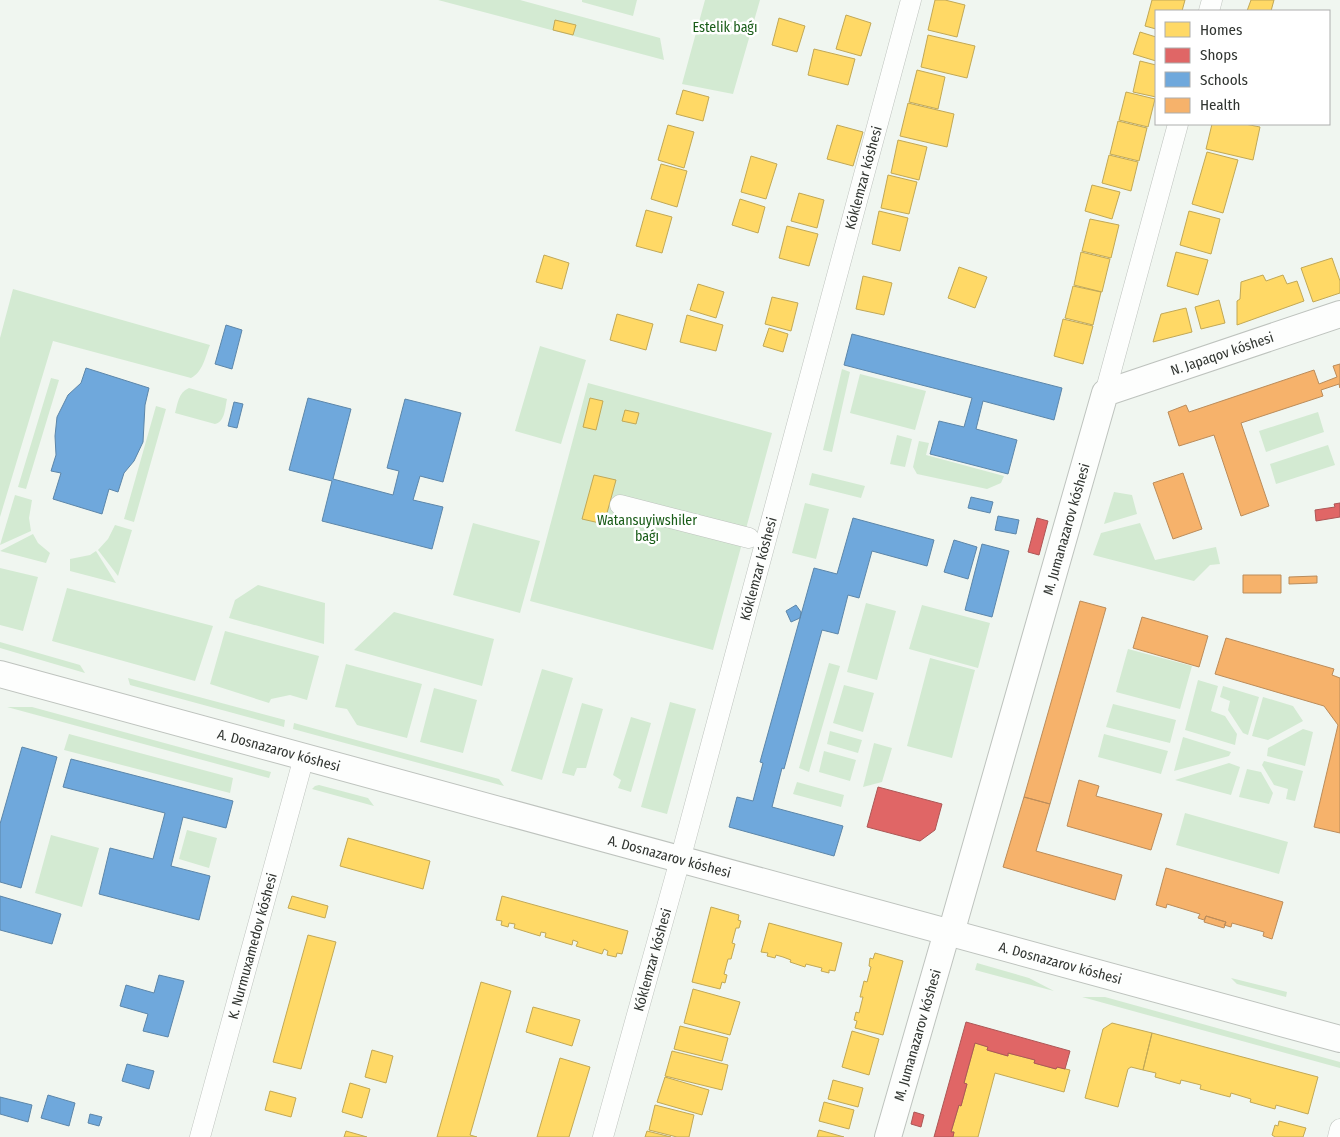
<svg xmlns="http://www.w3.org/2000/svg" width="1340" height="1137" viewBox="0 0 1340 1137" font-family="'Fira Sans Condensed',sans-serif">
<rect width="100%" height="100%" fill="#f0f6f0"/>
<!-- green -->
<path fill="#d3ead2" d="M438 0H520L660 38 664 60Z
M582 0H637L633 16 582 2Z
M705 0H760L733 94 682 84Z
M13 289 210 345C205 357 203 372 191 378L53 341 0 517V338Z
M540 346 586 360 561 444 515 431Z
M842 369 850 372 832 452 823 450Z
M860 374 926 391 915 430 850 413Z
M51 378 59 380 26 489 18 487Z
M588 383 772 433 713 650 530 601Z
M189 388 227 399C225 408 225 422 215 424L175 413C178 403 178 393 189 388Z
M156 406 166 409 134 522 124 519Z
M1318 412 1324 432 1266 452 1259 431Z
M897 435 912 439 905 467 890 464Z
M919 441 929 443 926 455 1004 476 1001 483 987 489 917 474 913 467Z
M1328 445 1335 465 1276 484 1270 464Z
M812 473 865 486 861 498 809 485Z
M1114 492 1132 495 1137 514 1104 524Z
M15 495 32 500 29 518 31 531 0 545Z
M805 503 829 509 816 559 792 553Z
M473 523 540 541 520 613 453 595Z
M1140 523 1155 560 1216 547 1220 564 1210 565 1194 581 1093 555 1101 533Z
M115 525 132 530 118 576 98 550 108 539Z
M33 534 38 543 50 553 46 563 0 551Z
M96 551 116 583 70 571V559L90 555Z
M0 568 38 577 23 631 0 625Z
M258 585 325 603 324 644 229 618 235 600Z
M67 588 213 626 195 681 52 641Z
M866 603 896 611 877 680 847 672Z
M922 605 990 623 978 668 909 649Z
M394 612 494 639 482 686 354 650Z
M225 631 319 656 307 700 290 695 271 699 269 703 210 684Z
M0 642 80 665 85 673 0 648Z
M1128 649 1192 666 1180 709 1116 692Z
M930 658 975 670 952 758 907 746Z
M829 663 840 666 809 772 799 768Z
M346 664 422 684 407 738 357 725 347 709 335 707Z
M542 669 573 678 542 780 511 771Z
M128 678 285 720 284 727 130 685Z
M1198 680 1218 686 1211 711 1225 716 1237 734 1235 745 1185 730Z
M844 685 874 693 863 732 833 723Z
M1223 686 1259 697 1248 735 1243 733 1228 710 1230 701 1220 697Z
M434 688 477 700 463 753 420 742Z
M1263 697 1293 706 1303 721 1268 740 1252 736Z
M670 702 696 709 667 814 641 807Z
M582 703 603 709 586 768H577L574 776 562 773Z
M1113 704 1176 720 1170 743 1106 727Z
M7 707H32L271 772 269 778Z
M631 717 651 723 631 792 618 788 621 780 613 775Z
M294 723 499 779 504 786 293 729Z
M1303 729 1313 732 1305 766 1267 756 1268 748Z
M830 731 862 740 858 753 827 744Z
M69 734 233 778 230 793 64 750Z
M1104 734 1168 751 1161 774 1098 757Z
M1183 737 1231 752 1229 756 1174 771Z
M874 743 892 748 882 782 863 787Z
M824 751 856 760 850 781 819 772Z
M1264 761 1303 771 1295 801 1286 799 1288 789 1274 785 1262 765Z
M1229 763 1240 767 1231 795 1175 780Z
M1247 769 1261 772 1273 793 1269 804 1239 797Z
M797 782 844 795 841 807 793 794Z
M319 785 368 798 374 806 312 789 315 786Z
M1185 813 1288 842 1279 874 1176 845Z
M187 830 217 838 209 868 179 859Z
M51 835 99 848 82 907 35 893Z
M977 963 1029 978 1054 991 975 970Z
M1231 978 1287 992 1286 997 1237 984Z
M1082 997H1105L1340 1062V1068Z"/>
<!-- homes -->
<path fill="#ffd966" stroke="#c1a856" d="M935 0H945L965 5 957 37 928 30Z
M1152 0H1185L1182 11H1156V29L1145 26Z
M1251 0H1274L1271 11H1247Z
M846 15 871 23 861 56 836 49Z
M779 18 805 26 797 52 772 45Z
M555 20 576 25 573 35 553 30Z
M1140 32 1156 37V61L1133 54Z
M928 35 975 46 967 78 921 67Z
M814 49 855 59 848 85 808 75Z
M1140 61 1156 65V97L1133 92Z
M917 70 945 77 938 109 909 102Z
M683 90 709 97 703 121 676 114Z
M1126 92 1155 99 1148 127 1119 120Z
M908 103 954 114 947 147 900 136Z
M1118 121 1147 128 1139 161 1110 154Z
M1212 124H1245L1260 127 1253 160 1206 149Z
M668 125 694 132 684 168 658 160Z
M837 125 863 132 853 166 827 159Z
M898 140 927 147 919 180 891 173Z
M1207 152 1238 160 1223 213 1192 204Z
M1109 155 1138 162 1131 191 1102 183Z
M751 156 777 164 766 199 741 192Z
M661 164 687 171 677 207 651 199Z
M888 175 917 182 909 214 881 208Z
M1092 185 1120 192 1112 219 1085 211Z
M799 193 824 200 817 228 791 221Z
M740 199 765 207 758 233 732 225Z
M646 210 672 217 662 253 636 246Z
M879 211 908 218 900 251 872 244Z
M1189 211 1220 219 1211 254 1180 245Z
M1090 219 1119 225 1111 258 1082 251Z
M787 226 818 234 809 266 779 258Z
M1081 252 1110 259 1102 292 1074 285Z
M1176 252 1208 260 1198 295 1167 286Z
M544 255 569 263 562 289 536 282Z
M1332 258 1340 281V293L1313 302 1301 268Z
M959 267 987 277 975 308 948 298Z
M1263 275 1266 281 1283 275 1287 284 1297 281 1304 301 1237 325V301L1240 299 1241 282Z
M863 276 892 283 884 315 856 309Z
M698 284 724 292 716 318 690 310Z
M1073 286 1101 292 1093 325 1065 318Z
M772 297 798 303 791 331 765 324Z
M1219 300 1225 323 1201 329 1195 307Z
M1186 308 1192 332 1153 342 1161 314Z
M617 314 653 324 646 350 610 340Z
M687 315 723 325 716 351 680 342Z
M1063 319 1093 326 1083 364 1054 356Z
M769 328 788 334 783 352 763 346Z
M590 398 603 401 596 430 583 427Z
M625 410 639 413 636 424 622 421Z
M594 475 616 480 604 524 582 519Z
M348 838 430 861 423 889 340 866Z
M292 896 328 906 325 918 288 908Z
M502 896 628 931 622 954 617 953 616 957 607 955 608 951 604 949 602 954 576 946 578 942 573 940 572 945 545 937 546 933 541 932 540 936 514 928 515 924 509 923 508 927 501 925 502 921 496 920Z
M711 907 739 915 738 920 741 921 739 928H736L732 943 735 944 731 959H728L724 974 727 975 725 983 722 982 720 989 692 982Z
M769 923 842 943 835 971 829 970V973L821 971 822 968 806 964 805 967 790 962 791 960 783 957 776 955 775 958 767 956 768 953 761 952Z
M308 935 336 942 301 1069 273 1062Z
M875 953 903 961 883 1035 855 1028 857 1021 854 1020 856 1012 859 1013 863 997H860L864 981 867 982 871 967 869 966 870 958 873 959Z
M481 982 511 991 470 1135 477 1137H437Z
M693 989 740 1002 730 1035 684 1023Z
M533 1007 580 1020 572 1046 526 1032Z
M1112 1023 1152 1033 1143 1070 1131 1067 1128 1069 1118 1107 1085 1098 1103 1029Z
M680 1026 728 1038 722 1061 674 1049Z
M852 1031 879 1039 869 1075 842 1067Z
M1152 1033 1318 1077 1308 1114 1276 1105 1275 1109 1250 1102 1251 1099 1231 1093 1230 1097 1200 1089 1201 1085 1181 1080 1180 1084 1155 1077 1156 1073 1143 1070Z
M975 1043 988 1047 987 1050 1008 1056V1053L1035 1060 1034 1063 1056 1069 1057 1067 1070 1070 1064 1092 995 1073 978 1137H953L954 1132H951L959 1105 961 1106 967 1084 964 1083Z
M372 1050 393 1056 386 1083 365 1077Z
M672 1051 728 1065 722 1090 665 1076Z
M560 1058 590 1067 569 1137H537Z
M665 1077 709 1090 702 1115 657 1102Z
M833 1080 863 1088 858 1107 828 1099Z
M350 1083 370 1089 362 1118 342 1112Z
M270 1091 296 1098 291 1117 265 1110Z
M824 1102 854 1110 849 1129 819 1121Z
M655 1105 694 1115 689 1137H677L649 1130Z
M1279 1121 1306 1128 1303 1137H1275L1272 1135 1275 1125 1278 1126Z
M819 1130 844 1137H817Z
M346 1131 367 1137H344Z
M647 1131 671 1137H645Z"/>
<!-- shops -->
<path fill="#e06666" stroke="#ac5756" d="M1340 503V517L1316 521 1315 510 1335 507 1334 504Z
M1037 518 1048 521 1039 555 1028 552Z
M878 787 942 804 935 830 920 841 867 827Z
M966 1022 1070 1051 1065 1069 1057 1067 1056 1069 1034 1063 1035 1060 1008 1053V1056L987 1050 988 1047 975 1043 964 1083 967 1084 961 1106 959 1105 951 1132H954L953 1137H934Z
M914 1112 924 1115 921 1127 911 1124Z"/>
<!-- schools -->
<path fill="#6fa8dc" stroke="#5c86a9" d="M226 325 242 330 232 369 215 364Z
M852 334 1062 388 1054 420 983 401 976 429 1017 440 1008 474 930 454 939 421 964 427 972 398 844 365Z
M86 368 149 388 145 405 143 442 134 461 124 473 118 492 109 489 102 514 53 499 61 473 51 471 56 455 55 436 57 417 68 395 81 383Z
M308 398 351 409 333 479 393 495 399 471 387 468 405 399 461 413 443 482 420 476 413 500 443 507 432 549 322 521 332 481 289 470Z
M234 402 243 404 237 428 228 426Z
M971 497 993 502 990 513 968 508Z
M998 516 1019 520 1016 534 995 530Z
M853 518 934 540 927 566 872 551 859 598 848 595 838 634 822 630 784 769 782 768 772 807 843 826 834 856 729 827 737 797 753 801 763 763 760 762 814 568 837 574Z
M954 540 977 547 968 579 944 572Z
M982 544 1009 551 992 617 965 610Z
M796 605 801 612 800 618 791 622 786 611Z
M22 747 57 757 21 888 0 882V824Z
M71 759 233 801 226 828 183 817 171 866 210 876 199 920 99 894 110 848 153 859 165 813 63 787Z
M0 896 61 914 52 944 0 930Z
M159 975 184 981 168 1037 143 1031 148 1014 120 1006 126 985 154 993Z
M127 1064 154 1071 149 1089 122 1081Z
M48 1095 75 1103 69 1126 41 1118Z
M0 1097 32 1105 28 1122 0 1114Z
M90 1114 102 1117 99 1126 88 1123Z"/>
<!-- health -->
<path fill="#f6b26b" stroke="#bb8c5a" d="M1340 364V388L1339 384 1321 390 1323 396 1241 423 1269 506 1241 516 1214 435 1179 446 1168 412 1186 405 1189 412 1314 370 1319 384 1337 377 1333 366Z
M1183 473 1202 529 1173 539 1153 483Z
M1243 575H1281V593H1243Z
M1317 576V583L1289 584V577Z
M1080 601 1106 608 1050 804 1024 797Z
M1142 617 1208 636 1199 667 1133 648Z
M1226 638 1334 669 1332 675 1340 678V833L1314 827 1338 725 1324 706 1215 674Z
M1079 780 1099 786 1096 796 1162 814 1151 850 1067 826Z
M1024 797 1050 804 1036 851 1122 875 1115 900 1003 867Z
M1166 868 1283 902 1272 939 1263 936 1264 932 1232 923 1231 927 1224 925 1226 922 1206 916 1204 920 1198 918 1200 914 1167 904 1166 908 1156 905Z
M1206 916 1226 922 1224 928 1204 922Z"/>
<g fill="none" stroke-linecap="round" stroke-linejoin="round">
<defs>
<g id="minor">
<path d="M1209 11 1212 0"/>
<path d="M1105 393 1178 124"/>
<path d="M620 505 749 538"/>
<path id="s1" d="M200 1137 304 757"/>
<path id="s2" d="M603 1137 680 860 911 0"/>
<path d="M1338 1137 1340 1129"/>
</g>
<g id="major">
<path id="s3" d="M0 674 1340 1039"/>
<path id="s4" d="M951 933 1105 393 1340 314"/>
<path id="s5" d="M888 1137 947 932"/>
</g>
</defs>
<!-- minor casing -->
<use href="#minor" stroke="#bec3be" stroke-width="21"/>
<!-- major casing -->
<use href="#major" stroke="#bec3be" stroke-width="28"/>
<!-- minor -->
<use href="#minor" stroke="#fdfefd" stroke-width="20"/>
<!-- major -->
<use href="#major" stroke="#fdfefd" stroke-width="26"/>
</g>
<g text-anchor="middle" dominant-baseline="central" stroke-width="5" stroke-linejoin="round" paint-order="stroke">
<!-- park labels -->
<g font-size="14" fill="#195c18" stroke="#fff">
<text x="725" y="27">Estelik baǵı</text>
<text x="647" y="520">Watansuyiwshiler<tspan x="647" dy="16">baǵı</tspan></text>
</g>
<!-- street labels -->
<g font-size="14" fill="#313531" stroke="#fff">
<text stroke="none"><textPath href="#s2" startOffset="994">Kóklemzar kóshesi</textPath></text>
<text stroke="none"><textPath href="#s4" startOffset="685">N. Japaqov kóshesi</textPath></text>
<text stroke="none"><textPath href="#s4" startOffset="420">M. Jumanazarov kóshesi</textPath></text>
<text stroke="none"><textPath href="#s2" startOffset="589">Kóklemzar kóshesi</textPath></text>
<text stroke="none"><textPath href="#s3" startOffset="289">A. Dosnazarov kóshesi</textPath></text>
<text stroke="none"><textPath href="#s3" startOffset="694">A. Dosnazarov kóshesi</textPath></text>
<text stroke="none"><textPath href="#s1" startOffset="198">K. Nurmuxamedov kóshesi</textPath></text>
<text stroke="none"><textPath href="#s2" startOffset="184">Kóklemzar kóshesi</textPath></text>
<text stroke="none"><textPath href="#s3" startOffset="1099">A. Dosnazarov kóshesi</textPath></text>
<text stroke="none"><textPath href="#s5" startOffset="106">M. Jumanazarov kóshesi</textPath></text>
</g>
</g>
<!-- legend -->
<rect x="1155" y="10" width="175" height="115" fill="#ffffff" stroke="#adaead"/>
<rect x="1165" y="22" width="25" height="15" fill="#ffd966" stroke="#adaead"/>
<text x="1200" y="35" font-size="15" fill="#313531">Homes</text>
<rect x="1165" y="48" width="25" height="15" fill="#e06666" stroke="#adaead"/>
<text x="1200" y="60" font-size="15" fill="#313531">Shops</text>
<rect x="1165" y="72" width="25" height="15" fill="#6fa8dc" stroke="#adaead"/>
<text x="1200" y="85" font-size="15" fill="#313531">Schools</text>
<rect x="1165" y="98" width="25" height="15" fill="#f6b26b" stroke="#adaead"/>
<text x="1200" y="110" font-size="15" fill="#313531">Health</text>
</svg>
